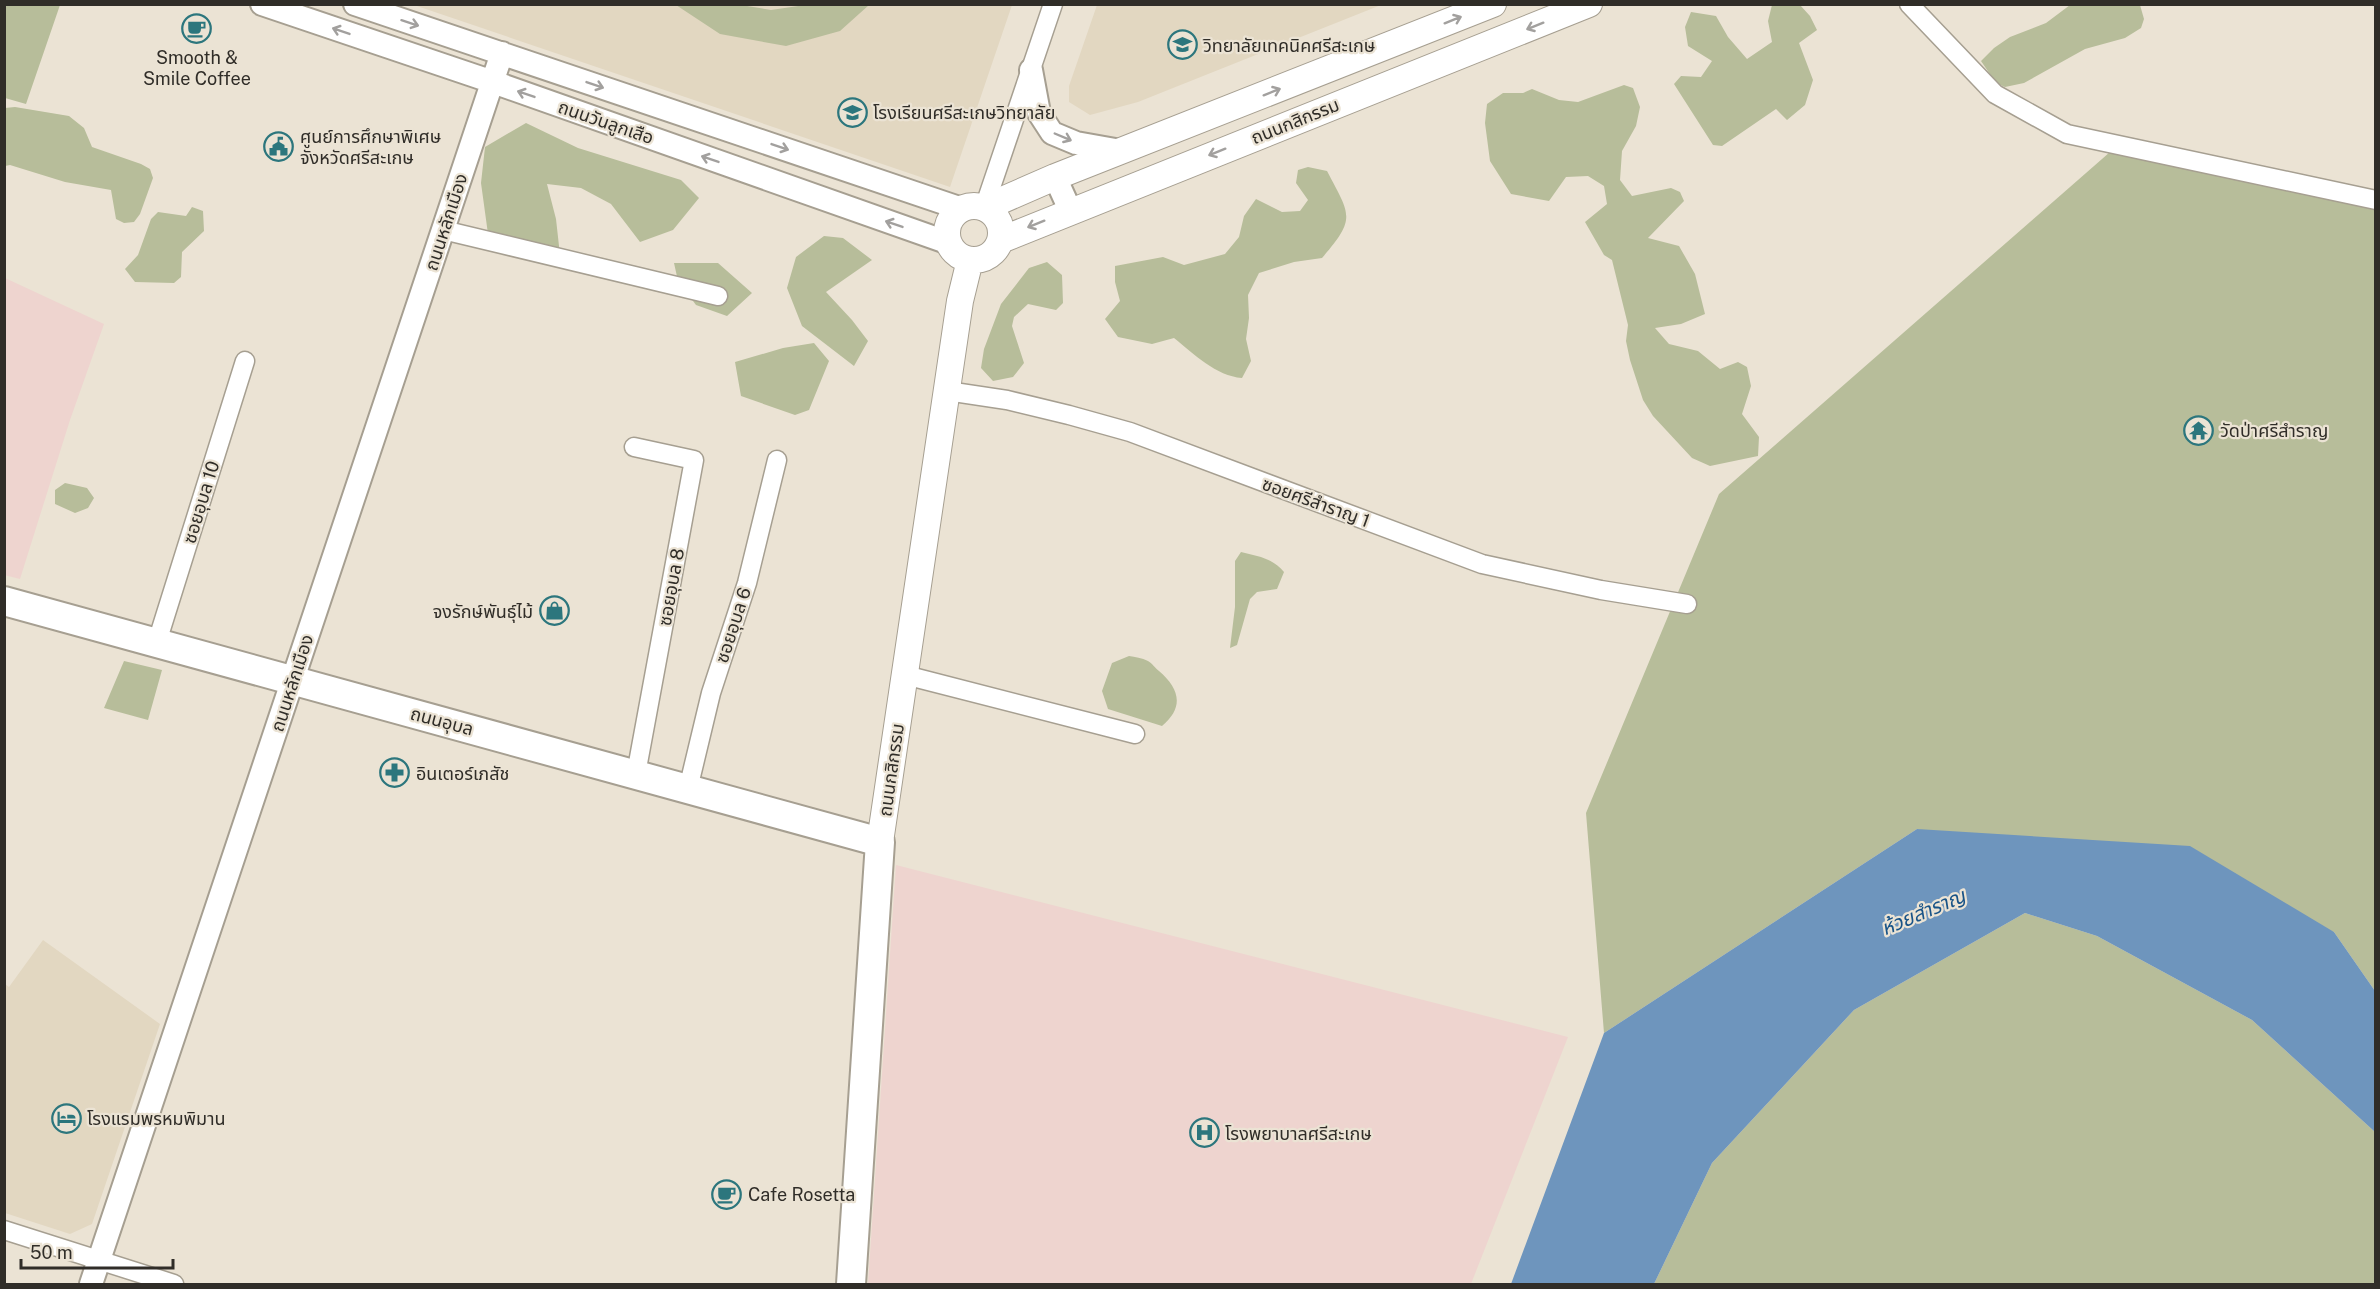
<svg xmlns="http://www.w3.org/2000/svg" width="2380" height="1289" viewBox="0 0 2380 1289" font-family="'Public Sans','Noto Sans Thai',sans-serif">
<rect width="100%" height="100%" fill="#ebe3d4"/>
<!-- built -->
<path fill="#e2d7c1" d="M414 5H1012L950 187Z
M1097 5V4L1381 5 1138 102 1090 115 1069 102V86Z
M43 940 160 1024 92 1224 70 1234 5 1213V984L9 987Z"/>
<!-- medical -->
<path fill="#eed4cf" d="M5 278 104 324 70 420 20 579 4 575Z
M896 865 1568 1037 1471 1284H868Z"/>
<!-- green -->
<path fill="#b7bd9a" d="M4 5H60L26 104 5 98Z
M676 5H741L771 10 805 5H869L840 31 786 46 720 34Z
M1772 5H1800L1810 16 1817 30 1799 43 1813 80 1805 105 1787 120 1776 109 1722 146 1713 145 1674 84 1681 76 1701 77 1712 61 1688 46 1685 27 1691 12 1716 16 1728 37 1747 59 1772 42 1768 21Z
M2070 5H2140L2144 19 2141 28 2125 38 2085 49 2024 83 2005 87 1996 83 1981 61 1994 48 2010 37 2046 23Z
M1624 85 1633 88 1640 107 1636 126 1622 151 1620 180 1632 196 1671 188 1680 192 1684 201 1648 238 1679 246 1695 274 1705 314 1681 324 1655 328 1669 344 1698 351 1720 369 1738 362 1747 367 1751 386 1742 414 1759 437 1758 456 1710 466 1692 458 1653 416 1643 400 1630 360 1626 341 1628 325 1612 260 1604 255 1585 222 1607 204 1604 186 1588 176 1566 177 1549 201 1511 194 1490 161 1485 123 1487 104 1503 93H1523L1532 89 1559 100 1578 102Z
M15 107 69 116 84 128 92 147 141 164 150 169 153 178 140 214 134 222 124 223 116 219 111 190 65 182 10 165 5 166V108Z
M526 123 578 148 681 180 699 198 673 230 640 242 611 204 581 188 547 184 556 219 560 255 488 234 481 183 485 147Z
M2110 152 2375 208V991L2334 932 1917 829 1604 1033 1586 813 1719 494Z
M1308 167 1327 171C1350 215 1357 218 1322 258L1294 262 1259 273 1248 295 1249 318 1246 339 1251 361 1242 378C1216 376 1194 354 1174 338L1152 344 1118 337 1105 319 1120 301 1115 282V266L1163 257 1184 265 1225 254 1239 237 1244 216 1256 199 1282 212 1300 211 1308 200 1296 183 1298 170Z
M192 207 203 211 204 231 182 252 181 277 174 283 135 282 125 269 138 255 151 219 158 212 186 216Z
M824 236 843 238 872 260 826 292 852 320 868 341 854 366 802 326 787 288 796 257Z
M1047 262 1062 275 1063 303 1056 310 1028 304 1014 317 1012 326 1024 363 1013 377 993 381 981 368 984 349 1001 304 1029 268Z
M674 263H718L752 293 727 316 696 305 678 281Z
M814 343 829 361 809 410 795 415 741 396 735 362 783 348Z
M65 483 87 488 94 498 88 508 75 513 55 504V490Z
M1241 552C1257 556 1273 558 1284 572L1277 589 1257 592 1250 599 1237 645 1230 648 1235 607V561Z
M1129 656C1135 657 1142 658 1148 661 1152 663 1155 668 1159 671 1179 688 1185 707 1162 726L1108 709 1102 691 1112 663Z
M124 661 162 670 148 720 104 708Z
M2025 913 2097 936 2252 1020 2375 1132V1284H1654L1712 1163 1854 1010Z"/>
<!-- water -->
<path fill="#6e95bd" d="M1917 829 2190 846 2334 932 2375 991V1132L2252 1020 2097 936 2025 913 1854 1010 1712 1163 1654 1284H1511L1604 1033Z"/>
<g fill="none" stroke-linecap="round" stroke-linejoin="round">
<defs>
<path id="minor" d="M1909 4 1995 94 2067 134 2376 200
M984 208 1053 4
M443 230 718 296
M947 391 1007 400 1069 415 1130 432 1482 564 1601 590 1687 604
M634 447 694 460 636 774
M157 642 245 361
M905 675 1135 734
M688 789 711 693 747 583 777 460
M4 1230 174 1284"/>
<path id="tertiary" d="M262 4 493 82 949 243
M355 4 962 209
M1031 70 1039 113 1052 133 1076 143 1121 151
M1055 177 1070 210
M91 1284 502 53"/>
<path id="secondary" d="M947 233a27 27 0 1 1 54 0a27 27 0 1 1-54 0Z
M984 208 1055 177 1493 4
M1001 240 1589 4
M880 842 960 301 970 260"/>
<path id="primary" d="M4 601 880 842 851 1284"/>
</defs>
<!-- minor casing -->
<use href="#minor" stroke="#a69f91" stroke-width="21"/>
<!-- tertiary casing -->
<use href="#tertiary" stroke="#a69f91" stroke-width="26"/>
<!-- secondary casing -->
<use href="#secondary" stroke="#a69f91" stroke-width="28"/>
<!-- primary casing -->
<use href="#primary" stroke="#a69f91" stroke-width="32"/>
<!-- minor -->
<use href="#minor" stroke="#fff" stroke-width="18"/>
<!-- tertiary -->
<use href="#tertiary" stroke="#fff" stroke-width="22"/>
<!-- secondary -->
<use href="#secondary" stroke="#fff" stroke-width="26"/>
<!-- primary -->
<use href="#primary" stroke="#fff" stroke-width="28"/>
</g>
<!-- one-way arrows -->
<defs><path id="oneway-shaft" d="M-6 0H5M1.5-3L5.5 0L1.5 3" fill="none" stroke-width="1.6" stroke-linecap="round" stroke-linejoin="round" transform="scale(1.5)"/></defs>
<g stroke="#a2a09e">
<use href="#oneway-shaft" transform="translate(1453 20) rotate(-22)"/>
<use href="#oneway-shaft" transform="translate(410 23) rotate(18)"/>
<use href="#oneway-shaft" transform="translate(1535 26) rotate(158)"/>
<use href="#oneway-shaft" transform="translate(341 31) rotate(-161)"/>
<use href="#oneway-shaft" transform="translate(595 85) rotate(19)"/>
<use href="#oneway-shaft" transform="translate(1272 92) rotate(-22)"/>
<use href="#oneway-shaft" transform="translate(526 94) rotate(-161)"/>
<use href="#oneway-shaft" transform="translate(1063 137) rotate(23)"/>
<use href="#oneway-shaft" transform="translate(780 147) rotate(19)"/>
<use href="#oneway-shaft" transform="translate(1217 152) rotate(158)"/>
<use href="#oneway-shaft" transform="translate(710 159) rotate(-161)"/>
<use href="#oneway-shaft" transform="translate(894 224) rotate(-161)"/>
<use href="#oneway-shaft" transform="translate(1036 224) rotate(158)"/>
</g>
<!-- icons -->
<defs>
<symbol id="cafe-ring" viewBox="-11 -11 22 22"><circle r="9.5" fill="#ebe3d4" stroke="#2c767d" stroke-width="1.5"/><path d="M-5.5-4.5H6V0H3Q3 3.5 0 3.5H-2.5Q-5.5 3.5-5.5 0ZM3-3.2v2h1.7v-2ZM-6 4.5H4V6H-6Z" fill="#2c767d"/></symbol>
<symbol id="university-ring" viewBox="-11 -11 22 22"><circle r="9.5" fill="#ebe3d4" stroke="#2c767d" stroke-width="1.5"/><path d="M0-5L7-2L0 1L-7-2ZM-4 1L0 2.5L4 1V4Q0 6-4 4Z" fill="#2c767d"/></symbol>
<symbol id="school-ring" viewBox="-11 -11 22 22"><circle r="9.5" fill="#ebe3d4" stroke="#2c767d" stroke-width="1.5"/><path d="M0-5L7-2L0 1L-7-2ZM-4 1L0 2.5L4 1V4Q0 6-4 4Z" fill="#2c767d"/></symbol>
<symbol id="civic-ring" viewBox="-11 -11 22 22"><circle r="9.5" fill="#ebe3d4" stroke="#2c767d" stroke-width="1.5"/><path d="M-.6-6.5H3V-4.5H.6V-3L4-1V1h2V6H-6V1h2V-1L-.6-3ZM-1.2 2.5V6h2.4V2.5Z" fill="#2c767d"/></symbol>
<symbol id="temple-ring" viewBox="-11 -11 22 22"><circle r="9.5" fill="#ebe3d4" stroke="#2c767d" stroke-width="1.5"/><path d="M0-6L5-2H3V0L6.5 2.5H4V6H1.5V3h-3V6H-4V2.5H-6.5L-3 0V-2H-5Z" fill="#2c767d"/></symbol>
<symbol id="shop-ring" viewBox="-11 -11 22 22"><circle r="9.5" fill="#ebe3d4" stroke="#2c767d" stroke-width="1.5"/><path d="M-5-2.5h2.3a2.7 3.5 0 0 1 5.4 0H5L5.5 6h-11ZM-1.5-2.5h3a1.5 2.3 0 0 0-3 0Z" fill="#2c767d"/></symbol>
<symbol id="pharmacy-ring" viewBox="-11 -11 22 22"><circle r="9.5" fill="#ebe3d4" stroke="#2c767d" stroke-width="1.5"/><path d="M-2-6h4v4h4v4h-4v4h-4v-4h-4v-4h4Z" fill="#2c767d"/></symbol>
<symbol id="hotel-ring" viewBox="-11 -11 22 22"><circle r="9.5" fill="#ebe3d4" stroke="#2c767d" stroke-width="1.5"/><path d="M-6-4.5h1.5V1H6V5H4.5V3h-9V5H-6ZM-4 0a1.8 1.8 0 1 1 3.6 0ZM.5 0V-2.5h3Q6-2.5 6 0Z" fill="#2c767d"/></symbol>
<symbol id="hospital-ring" viewBox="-11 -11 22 22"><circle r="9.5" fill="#ebe3d4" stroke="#2c767d" stroke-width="1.5"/><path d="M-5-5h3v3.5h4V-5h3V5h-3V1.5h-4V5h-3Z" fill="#2c767d"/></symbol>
</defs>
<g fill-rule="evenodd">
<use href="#cafe-ring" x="180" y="12" width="33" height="33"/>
<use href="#university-ring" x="1166" y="28" width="33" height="33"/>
<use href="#school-ring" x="836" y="96" width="33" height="33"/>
<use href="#civic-ring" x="262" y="130" width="33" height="33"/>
<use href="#temple-ring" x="2182" y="414" width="33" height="33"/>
<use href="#shop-ring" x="538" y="594" width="33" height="33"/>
<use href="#pharmacy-ring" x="378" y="756" width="33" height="33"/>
<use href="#hotel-ring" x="50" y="1102" width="33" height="33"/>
<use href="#hospital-ring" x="1188" y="1116" width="33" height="33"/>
<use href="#cafe-ring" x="710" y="1178" width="33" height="33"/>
</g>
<g text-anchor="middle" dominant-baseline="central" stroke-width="4.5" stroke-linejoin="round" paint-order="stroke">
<!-- poi labels -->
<g font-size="18" fill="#302d28" stroke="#ebe3d4" text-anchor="start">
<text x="1203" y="45">วิทยาลัยเทคนิคศรีสะเกษ</text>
<text x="197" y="57" text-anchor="middle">Smooth &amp;<tspan x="197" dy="21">Smile Coffee</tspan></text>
<text x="873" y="112">โรงเรียนศรีสะเกษวิทยาลัย</text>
<text x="300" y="136">ศูนย์การศึกษาพิเศษ<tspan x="300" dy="21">จังหวัดศรีสะเกษ</tspan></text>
<text x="2220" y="430">วัดป่าศรีสำราญ</text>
<text x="533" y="611" text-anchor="end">จงรักษ์พันธุ์ไม้</text>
<text x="416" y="773">อินเตอร์เภสัช</text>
<text x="87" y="1118">โรงแรมพรหมพิมาน</text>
<text x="1225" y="1133">โรงพยาบาลศรีสะเกษ</text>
<text x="748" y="1194">Cafe Rosetta</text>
</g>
<!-- street labels -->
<g font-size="18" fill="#302d28" stroke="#ebe3d4">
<text transform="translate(1295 121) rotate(-22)">ถนนกสิกรรม</text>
<text transform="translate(606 122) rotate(19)">ถนนวันลูกเสือ</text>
<text transform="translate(446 222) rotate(-72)">ถนนหลักเมือง</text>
<text transform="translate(201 502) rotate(-73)">ซอยอุบล 10</text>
<text transform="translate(1316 502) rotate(20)">ซอยศรีสำราญ 1</text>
<text transform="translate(671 587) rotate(-80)">ซอยอุบล 8</text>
<text transform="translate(733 625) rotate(-72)">ซอยอุบล 6</text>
<text transform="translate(292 683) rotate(-72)">ถนนหลักเมือง</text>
<text transform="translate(442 721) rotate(15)">ถนนอุบล</text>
<text transform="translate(891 770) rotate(-82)">ถนนกสิกรรม</text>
</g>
<!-- water labels -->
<g font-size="20" font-style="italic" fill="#185387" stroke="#ebe3d4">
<text transform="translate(1923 912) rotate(-23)">ห้วยสำราญ</text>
</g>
</g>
<!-- border -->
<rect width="2380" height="1289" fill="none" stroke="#302d28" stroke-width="12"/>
<!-- scale -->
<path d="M21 1259v9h152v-9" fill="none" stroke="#302d28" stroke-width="3"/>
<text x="30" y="1259" font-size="18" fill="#302d28" stroke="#ebe3d4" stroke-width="4.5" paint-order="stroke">50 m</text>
</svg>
